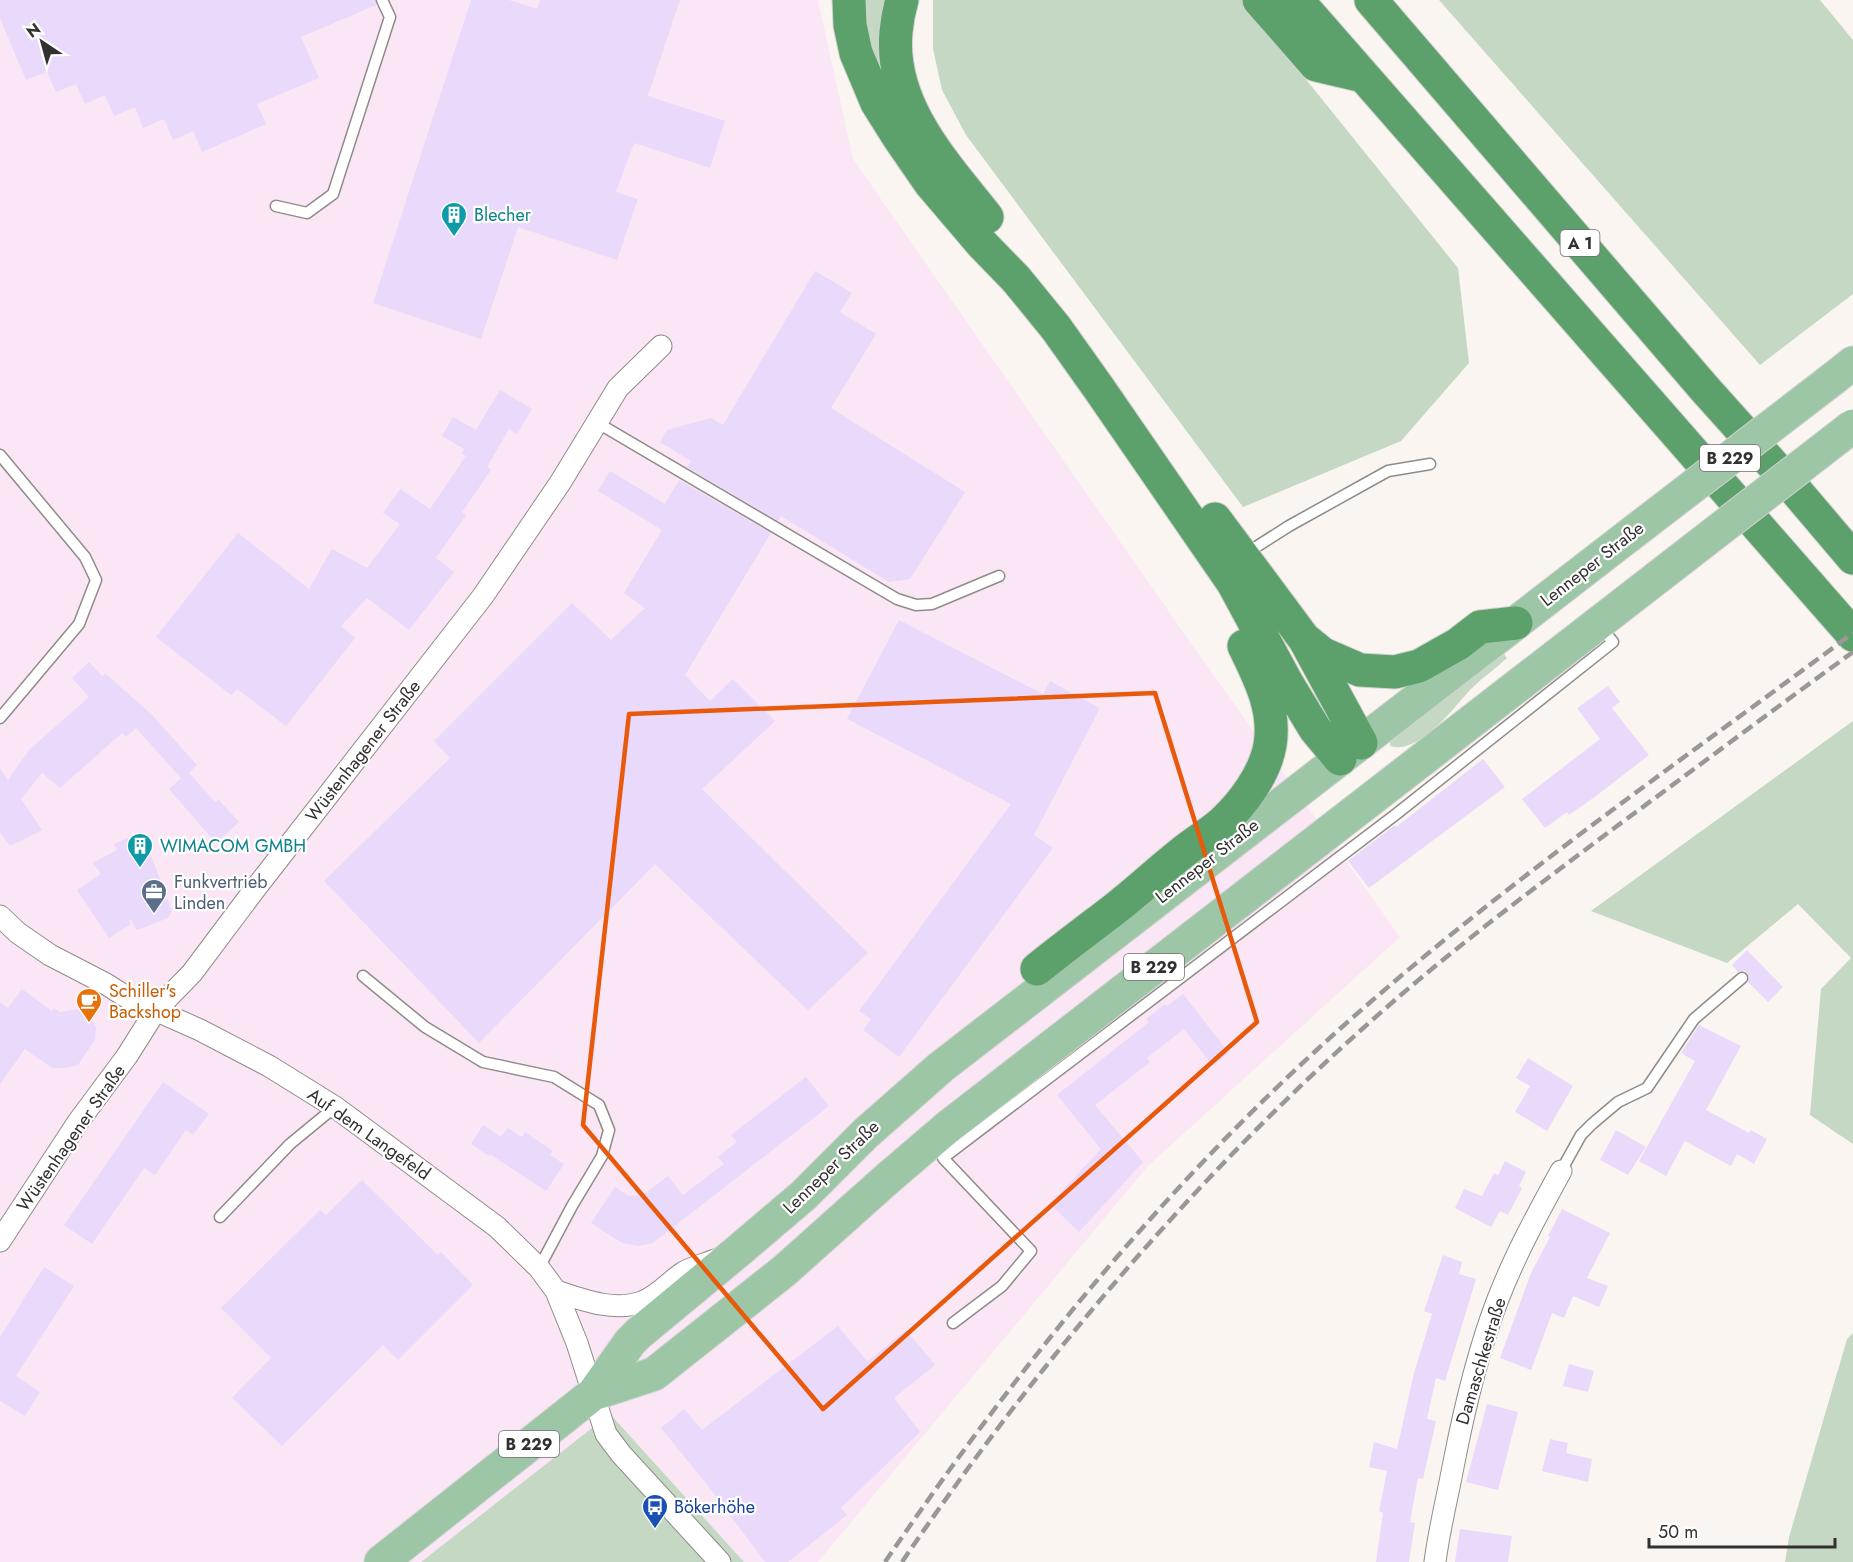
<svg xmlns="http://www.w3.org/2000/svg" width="1853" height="1562" viewBox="0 0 1853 1562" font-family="Jost,sans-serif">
<rect width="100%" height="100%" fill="#fbf5f2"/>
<!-- commercial -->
<path fill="#fae6f5" d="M0 0H818L853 159 1195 649 1400 937 1148 1166 818 1562H744L610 1415 421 1562H0Z"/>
<!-- green -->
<path fill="#c4d8c4" d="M862 0H886L891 94 875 69Z
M933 0H1242L1458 268 1469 363 1401 441 1243 507 966 135 942 90 933 49Z
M1439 0H1820L1853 40V294L1760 365Z
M1504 654 1507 658C1495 669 1482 678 1471 689 1453 708 1420 755 1390 746V739Z
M1853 721V1144L1810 1115 1821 989 1851 958 1798 904 1727 963 1591 911Z
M1853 1333V1562H1785L1789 1537 1847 1339Z
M610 1414 744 1562H421Z"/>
<!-- building -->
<path fill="#e9d9fa" d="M0 0H375L376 5 301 37 319 78 257 104 266 124 202 152 193 131 173 140 164 119 143 128 135 107 114 116 105 95 85 104 76 84 56 92 47 72 26 80 0 18Z
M471 0H509L537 9 540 0H680L648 96 725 121 710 168 634 143 616 192 638 199 617 260 518 227 481 339 373 303Z
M815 271 852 293 840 312 876 334 831 408 965 492 910 579 889 582 781 516 778 521 687 467 691 461 660 442 667 430 711 418 723 425Z
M500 390 532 409 517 434 509 429 487 467 491 470 462 512 466 515 436 558 454 572 409 630 367 598 341 626 355 638 286 726 237 689 231 695 156 637 238 533 309 589 332 549 367 568 400 524 383 513 400 489 430 509 466 456 462 453 464 449 442 436 453 417 476 430Z
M610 471 665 504 679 480 771 533 685 675 710 701 733 679 775 721 702 789 868 953 808 1010 655 864 479 1043 324 881 450 758 434 741 572 603 611 640 645 608 624 593 662 530 598 491Z
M899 620 1043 694 1050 681 1100 708 1034 835 1053 848 899 1057 863 1030 871 1019 859 1011 1011 804 847 719Z
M89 662 102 676 106 674 151 714 197 765 189 773 215 802 219 800 239 822 216 843 169 789 181 778 136 728 126 737 122 733 60 788 42 773 21 799 42 830 10 846 0 832V768L8 780 29 750 89 697 72 678Z
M1608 686 1620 702 1612 708 1649 755 1596 796 1569 815 1567 812 1545 828 1522 799 1600 739 1577 708Z
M1483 759 1505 787 1369 888 1348 861 1395 825 1396 827Z
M142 832 164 890 152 901 166 896 172 911 168 918 137 930 131 920 129 921 131 924 109 938 77 890 101 874 93 863 117 850 114 844Z
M1747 950 1783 987 1768 1002 1748 982 1749 977 1747 973 1744 971 1738 972 1732 965Z
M22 989 52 1011 54 1008 60 1012 86 1008 96 1027 95 1040 78 1065 65 1068H52L25 1049 0 1084V1002L8 1008Z
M1183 994 1229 1053 1213 1066 1184 1029 1147 1058 1150 1062 1095 1105 1143 1162 1079 1232 1050 1204 1101 1149 1057 1095 1149 1022 1146 1019 1165 1004 1167 1006Z
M1699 1025 1741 1046 1706 1110 1749 1133 1751 1130 1767 1139 1754 1164 1737 1154 1731 1166 1685 1141 1666 1176 1639 1161 1695 1061 1681 1053Z
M1528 1058 1573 1086 1547 1131 1515 1112 1530 1086 1516 1078Z
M806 1077 829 1106 653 1243 638 1246 622 1243 591 1223 615 1187 629 1196 643 1195 668 1176 683 1195 724 1164 718 1157 737 1142 731 1135Z
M163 1082 209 1114 193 1135 186 1130 155 1175 144 1168 92 1244 64 1225Z
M483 1125 501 1137 508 1128 522 1137 525 1132 553 1151 550 1155 564 1164 546 1191 490 1154 489 1156 471 1144Z
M1616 1130 1646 1147 1628 1175 1600 1160Z
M1505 1161 1526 1172 1519 1186 1522 1188 1508 1215 1500 1211 1491 1227 1455 1208 1464 1189 1482 1196 1494 1173 1498 1175Z
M362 1180 438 1255 441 1252 473 1285 398 1360 383 1345 282 1446 232 1398 271 1358 221 1308 320 1210 326 1215Z
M1562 1209 1610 1233 1587 1278 1608 1286 1599 1307 1573 1296 1564 1318 1552 1313 1531 1370 1500 1358 1531 1273 1550 1237 1548 1236Z
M1443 1255 1462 1262 1459 1274 1476 1279 1445 1381 1436 1378 1427 1419 1436 1421 1423 1479 1418 1478 1410 1522 1415 1523 1409 1562H1376L1383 1513 1379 1511 1387 1471 1369 1467 1374 1442 1397 1449 1414 1373 1432 1314 1424 1311Z
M44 1267 74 1286 16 1376 40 1392 25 1416 0 1401V1337Z
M838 1326 866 1360 868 1361 906 1330 935 1365 894 1398 920 1432 841 1508 847 1515 788 1562H765L705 1482 661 1428 684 1409 702 1430Z
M1569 1364 1594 1371 1588 1392 1563 1386Z
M1487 1404 1518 1412 1498 1490 1466 1482Z
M1550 1439 1568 1443 1566 1453 1592 1459 1588 1482 1542 1471Z
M1460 1529 1512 1536 1508 1562H1455Z"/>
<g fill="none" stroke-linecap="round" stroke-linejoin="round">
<defs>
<path id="lane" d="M276 206 307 213 333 194 390 17 382 0
M596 422 897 599 916 605 932 604 999 576
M0 455 85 557 96 580 79 624 0 718
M1245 554 1289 526 1388 471 1430 464
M363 976 425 1027 483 1062 554 1077 599 1105 609 1130 602 1156 572 1206 539 1268
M1561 1171 1581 1135 1592 1124 1618 1102 1647 1088 1694 1019 1742 978
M220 1217 290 1144 335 1107
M953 1323 1002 1286 1031 1251 943 1158 1395 815 1613 642 1599 625"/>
<path id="street" d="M0 916 18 933 50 955 106 984 128 998 200 1030 269 1066 335 1107 497 1227 539 1268 556 1291 577 1343 606 1434 621 1454 720 1562
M0 1241 78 1122 127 1056 156 1010 192 973 255 889 483 596 560 483 618 388 661 346
M556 1291C583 1300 614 1312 642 1302 659 1295 670 1281 684 1272 693 1267 705 1264 715 1260
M1435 1562C1439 1530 1447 1499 1453 1467 1464 1410 1477 1353 1498 1299 1515 1255 1538 1213 1561 1171"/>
<path id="primary" d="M1834 378 1853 363
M593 1394 654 1374 784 1271 887 1179 949 1126 1658 577
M381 1562 593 1394 630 1342 638 1334 737 1252 804 1195 866 1133 941 1067 1627 537"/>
<path id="highway" d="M849 0 850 25 856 53 877 103 899 138 930 183 982 244 1016 279 1056 328 1100 390 1233 583 1287 683 1315 729 1340 759
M902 0C899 10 897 21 896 32 889 105 945 164 987 217
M1259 0 1316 65 1363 76
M1297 0 1853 635
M1371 0 1704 388 1791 485 1853 558
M1215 519 1305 640 1361 743
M1307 641 1323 654 1360 670 1395 672 1419 666 1458 644 1480 627 1516 623
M1037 969C1063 948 1090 928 1116 908 1139 890 1160 870 1183 852 1195 842 1211 833 1223 822 1243 803 1265 774 1270 745 1276 709 1259 677 1244 646"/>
</defs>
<!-- lane casing -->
<use href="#lane" stroke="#908b88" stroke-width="13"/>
<!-- street casing -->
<use href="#street" stroke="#908b88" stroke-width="23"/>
<!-- primary casing -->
<use href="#primary" stroke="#d2d2d1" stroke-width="35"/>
<!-- highway casing -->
<use href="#highway" stroke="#d2d2d1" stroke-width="35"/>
<!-- lane -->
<use href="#lane" stroke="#fff" stroke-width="10"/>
<!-- street -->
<use href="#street" stroke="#fff" stroke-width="21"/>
<!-- primary -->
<use href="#primary" stroke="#9dc6a6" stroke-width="33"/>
<!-- highway -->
<use href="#highway" stroke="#5ca06b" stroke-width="33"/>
<!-- rail -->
<path stroke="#9b9795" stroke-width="4.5" stroke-dasharray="12 6" stroke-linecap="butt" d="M885 1562C1015 1371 1160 1191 1332 1036 1495 889 1677 764 1853 633
M902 1562C1044 1353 1210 1159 1402 994 1471 935 1545 880 1617 826 1696 768 1774 709 1853 652"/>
<defs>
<path id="primary-bridge" d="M1627 537 1834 378
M1658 577 1853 426"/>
</defs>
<!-- primary-bridge casing -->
<use href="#primary-bridge" stroke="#d2d2d1" stroke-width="35" stroke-linecap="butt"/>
<!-- primary-bridge -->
<use href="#primary-bridge" stroke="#9dc6a6" stroke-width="33"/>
</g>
<!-- marked area -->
<path fill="none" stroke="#e8590c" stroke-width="4.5" stroke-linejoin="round" d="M1155 693 1257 1022 823 1409 583 1125 629 714Z"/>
<!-- icons -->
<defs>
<symbol id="building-pin" viewBox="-11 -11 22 30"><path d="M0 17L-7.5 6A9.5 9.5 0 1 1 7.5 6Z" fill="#0f9aa8" stroke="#fff"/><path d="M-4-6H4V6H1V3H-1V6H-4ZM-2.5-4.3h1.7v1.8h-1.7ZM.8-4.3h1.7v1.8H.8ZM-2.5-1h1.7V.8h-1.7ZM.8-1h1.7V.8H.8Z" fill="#fff"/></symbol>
<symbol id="office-pin" viewBox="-11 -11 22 30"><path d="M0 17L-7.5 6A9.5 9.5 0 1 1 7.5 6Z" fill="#5c6f8a" stroke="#fff"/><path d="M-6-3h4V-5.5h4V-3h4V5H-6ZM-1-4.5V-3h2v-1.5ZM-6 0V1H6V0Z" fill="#fff"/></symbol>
<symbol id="cafe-pin" viewBox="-11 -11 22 30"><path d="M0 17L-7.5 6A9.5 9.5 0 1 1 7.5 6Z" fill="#e8710a" stroke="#fff"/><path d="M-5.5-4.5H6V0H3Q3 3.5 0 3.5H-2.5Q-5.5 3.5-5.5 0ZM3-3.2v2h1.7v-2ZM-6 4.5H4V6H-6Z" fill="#fff"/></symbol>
<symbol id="bus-pin" viewBox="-11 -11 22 30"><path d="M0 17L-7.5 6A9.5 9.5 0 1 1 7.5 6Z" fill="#1a4fb4" stroke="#fff"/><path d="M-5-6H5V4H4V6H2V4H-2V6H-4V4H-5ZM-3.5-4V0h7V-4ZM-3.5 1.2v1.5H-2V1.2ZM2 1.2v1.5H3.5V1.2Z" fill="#fff"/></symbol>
</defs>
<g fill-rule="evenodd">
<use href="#building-pin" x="439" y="200" width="30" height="40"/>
<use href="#building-pin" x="125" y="831" width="30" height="40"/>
<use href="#office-pin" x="139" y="877" width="30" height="40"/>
<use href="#cafe-pin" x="74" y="986" width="30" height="40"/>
<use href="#bus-pin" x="640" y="1492" width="30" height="40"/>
</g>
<g text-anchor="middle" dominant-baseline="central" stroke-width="4.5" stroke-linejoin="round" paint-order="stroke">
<!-- shield labels -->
<g fill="#fff" stroke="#706f6e" stroke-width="1.5">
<rect x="1560.5" y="230" width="39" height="26" rx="4.5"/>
<rect x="1700" y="445" width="60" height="26" rx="4.5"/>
<rect x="1124" y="954" width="60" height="26" rx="4.5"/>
<rect x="499" y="1431" width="60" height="26" rx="4.5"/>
</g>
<g font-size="16" font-weight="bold" fill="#333130">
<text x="1580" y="243">A 1</text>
<text x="1730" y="458">B 229</text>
<text x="1154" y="967">B 229</text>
<text x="529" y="1444">B 229</text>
</g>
<!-- culture labels -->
<g font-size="18" fill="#0d838f" stroke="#fff" text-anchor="start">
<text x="474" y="215">Blecher</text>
<text x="160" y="846">WIMACOM GMBH</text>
</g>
<!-- street labels -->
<g font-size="18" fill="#333130" stroke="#fff">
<text transform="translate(1592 564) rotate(-38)">Lenneper Straße</text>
<text transform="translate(363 751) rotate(-52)">Wüstenhagener Straße</text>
<text transform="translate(1207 861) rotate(-38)">Lenneper Straße</text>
<text transform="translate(369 1134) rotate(35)">Auf dem Langefeld</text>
<text transform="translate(71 1138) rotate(-55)">Wüstenhagener Straße</text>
<text transform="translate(831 1167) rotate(-44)">Lenneper Straße</text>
<text transform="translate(1481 1361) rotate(-73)">Damaschkestraße</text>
</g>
<!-- service labels -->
<g font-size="18" fill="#4e5e75" stroke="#fff" text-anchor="start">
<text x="174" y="882">Funkvertrieb<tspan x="174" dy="21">Linden</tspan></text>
</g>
<!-- food labels -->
<g font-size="18" fill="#c56008" stroke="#fff" text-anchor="start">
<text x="109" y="991">Schiller's<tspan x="109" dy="21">Backshop</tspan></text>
</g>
<!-- transit labels -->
<g font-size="18" fill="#164399" stroke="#fff" text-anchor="start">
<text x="674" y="1507">Bökerhöhe</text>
</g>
</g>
<!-- north arrow -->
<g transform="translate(42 42) rotate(324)" stroke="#ffffff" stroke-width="4.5" paint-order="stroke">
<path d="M0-4.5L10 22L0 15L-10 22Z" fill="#333130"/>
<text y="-9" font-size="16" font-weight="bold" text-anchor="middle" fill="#333130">N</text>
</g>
<!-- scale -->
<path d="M1649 1538v9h186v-9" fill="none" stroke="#333130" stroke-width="3"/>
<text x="1658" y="1538" font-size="18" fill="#333130" stroke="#ffffff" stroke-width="4.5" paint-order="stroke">50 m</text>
</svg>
